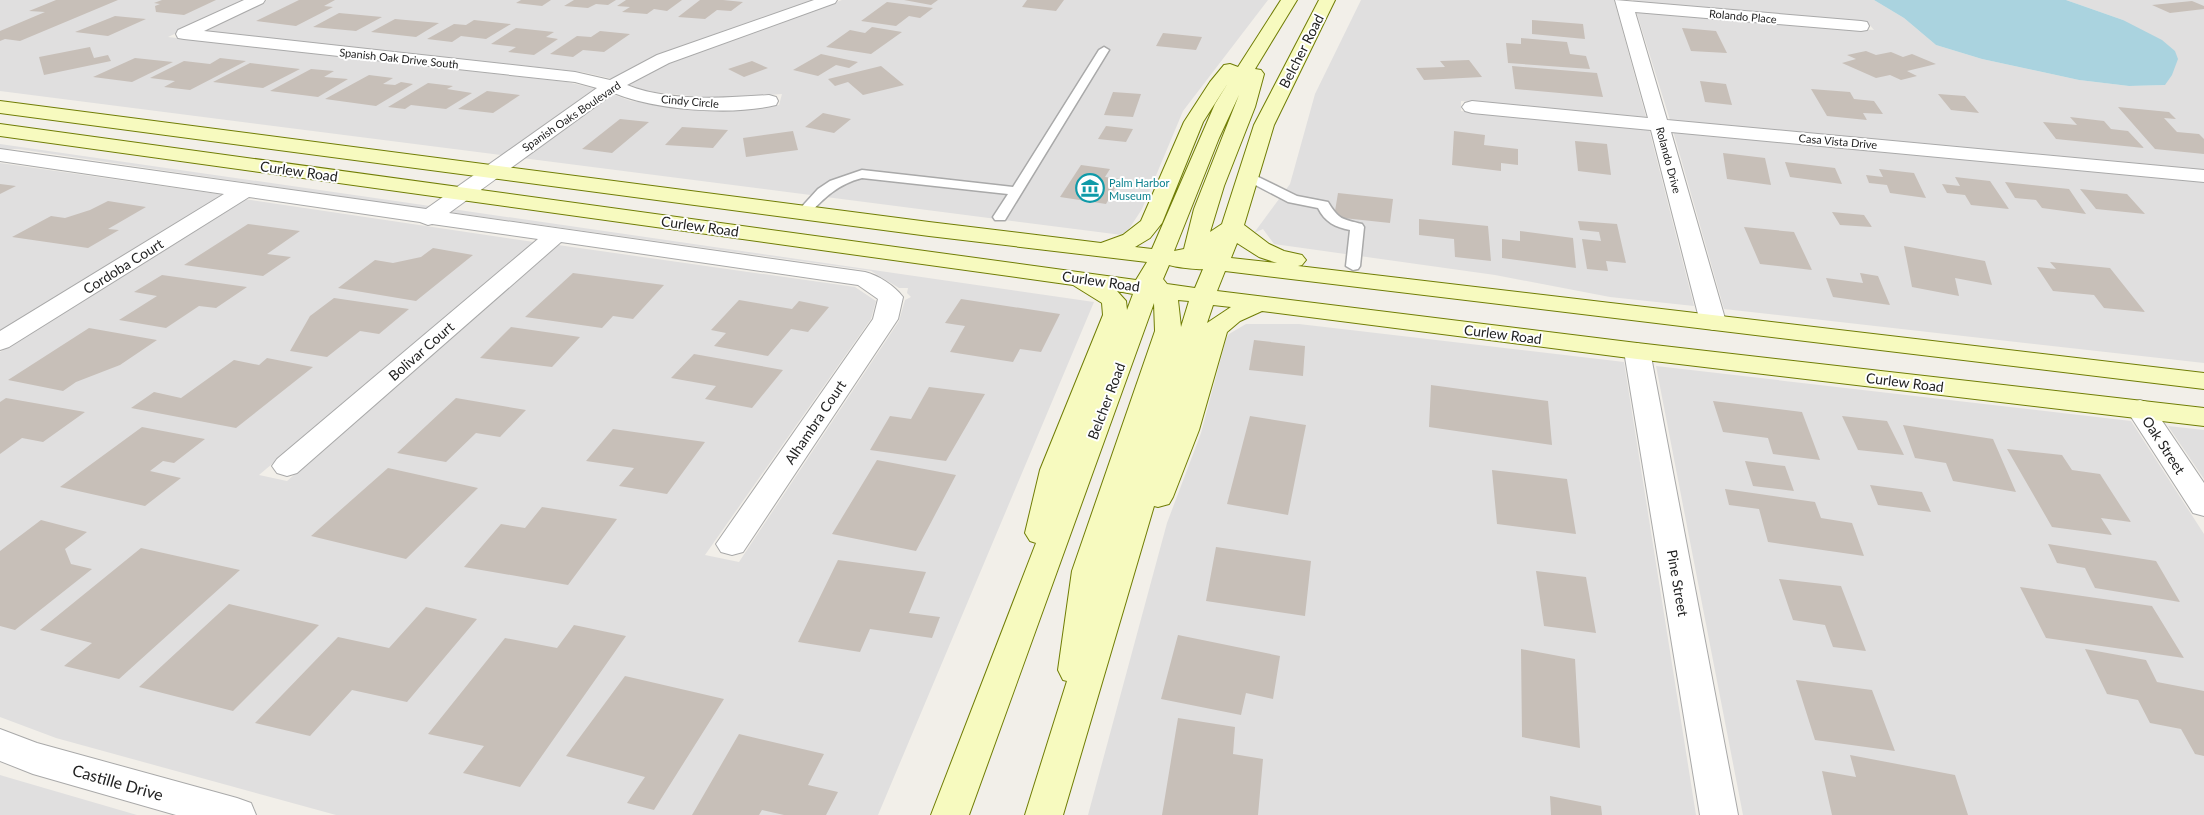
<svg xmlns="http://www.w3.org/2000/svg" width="2204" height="815" viewBox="0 0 2204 815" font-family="Lato,sans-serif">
<rect width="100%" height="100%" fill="#f2efe9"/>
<!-- residential -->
<path fill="#e0dfdf" d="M0 0H247L168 37 567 82 597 89 501 155 0 91Z
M267 0H817L613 79 582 72 201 31Z
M842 0H1268L1183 111 1142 209 1127 232 1122 235 522 158 612 94 631 101 705 110 779 105 782 94 715 99 646 91 628 84 670 62Z
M1361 0H1614L1646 117 1461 101V111L1649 129 1694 306 1610 297 1495 275 1274 244 1263 229 1254 233 1290 184 1315 94Z
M1633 0H1874L1904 18 1936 45 1982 59 2079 80 2129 86 2165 85 2123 20 2066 0H2204V170L1670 120 1636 11 1874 30 1868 23 1634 3Z
M1673 131 2204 182V363L1724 309Z
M0 144 430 206 426 209 18 149H0Z
M0 163 224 195 0 332Z
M244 199 534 242 259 475 287 481 558 245 855 287 876 301 871 319 705 555 739 562 899 321 905 300 911 297 907 293 908 288H899L871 271 448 212 452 209 1094 302 878 815H336L56 738 0 717V352Z
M1246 324H1299L1624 362 1696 815H1088L1167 523 1201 433 1226 339 1229 334Z
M1656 366 2131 421 2204 534V815H1743Z
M2168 426 2204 430V479Z
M0 775 10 778 137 815H0Z"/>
<!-- water -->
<path fill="#aad3df" d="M1874 0H2066L2123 20 2162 40 2175 51 2178 59 2172 75 2165 85 2129 86 2079 80 1982 59 1936 45 1904 18Z"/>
<!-- building -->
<path fill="#c7bfb8" d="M56 0H118L20 41 5 39 0 41V31L45 12 29 11Z
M162 0H216L184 15 156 12 155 6 160 4 154 3Z
M299 0H335L324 6 333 7 296 26 256 21Z
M521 0H551L542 6 516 3Z
M574 0H616L608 5 596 4 588 8 564 6Z
M626 0H682L667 11 654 9 647 14 622 12 630 7 617 6Z
M700 0H723L743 2 731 11 717 10 705 19 678 17Z
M904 0H938L931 5Z
M1027 0H1064L1056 11 1022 7Z
M2192 1 2204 6V9L2170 13 2152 5Z
M887 2 933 8 920 18 909 16 896 26 861 21Z
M339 13 382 17 356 31 313 27Z
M115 16 146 19 108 36 75 32Z
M395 19 439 23 416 37 371 32Z
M474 20 511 24 486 39 461 36 452 42 427 39 454 24 466 25Z
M1532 20 1583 24 1585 39 1532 34Z
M872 27 902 32 871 54 826 47 850 30 865 33Z
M516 28 554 32 546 37 558 39 534 55 508 52 516 47 491 44Z
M1682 28 1716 31 1727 53 1691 51Z
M600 31 630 34 604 52 583 50 573 57 550 54 577 36 591 37Z
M1163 33 1202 37 1196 50 1156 46Z
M1521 38 1567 42 1570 54 1586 56 1590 69 1508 63 1506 43 1521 44Z
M90 47 94 58 108 55 111 61 44 75 39 57Z
M1866 51 1876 55 1891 52 1903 57 1912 54 1936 64 1907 71 1917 76 1901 80 1890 75 1876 78 1842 63 1856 59 1847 55Z
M821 54 858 62 849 68 836 65 818 76 793 70Z
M135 58 173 62 132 82 93 77Z
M220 58 246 61 190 90 164 87 175 81 150 78 184 61 210 64Z
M1469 60 1482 77 1424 80 1416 68 1445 67 1440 61Z
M752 61 768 68 744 77 728 69Z
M250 63 300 69 263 88 213 82Z
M881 66 904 85 863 95 848 82 835 86 828 79Z
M1512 66 1597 73 1603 97 1515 89Z
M311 69 334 71 324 77 348 79 318 97 270 91Z
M369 75 393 78 383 84 395 85 401 82 413 84 376 106 325 99Z
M1700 81 1726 84 1732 105 1705 102Z
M428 83 453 86 447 89 472 93 446 109 411 105 405 109 388 107Z
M1811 89 1850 92 1854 99 1874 101 1883 114 1863 113 1867 120 1827 116Z
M487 91 520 95 493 113 458 109Z
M1113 92 1141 94 1133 117 1104 115Z
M1938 94 1965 96 1979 113 1951 110Z
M2118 107 2169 112 2176 119 2164 118 2177 132 2199 134 2204 139V154L2155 149Z
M823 113 851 119 834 133 805 127Z
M2070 117 2104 121 2111 129 2128 131 2144 148 2056 139 2043 122 2077 125Z
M620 119 649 122 612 153 582 149Z
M1106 126 1133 129 1126 142 1098 139Z
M682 127 728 130 713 148 665 145Z
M793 131 798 150 746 157 743 138Z
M1454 131 1485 135 1484 145 1518 149V165L1501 163V171L1452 165Z
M1575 141 1607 144 1611 175 1578 171Z
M1723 153 1765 158 1771 185 1727 179Z
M1785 162 1835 168 1842 184 1790 177Z
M1081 165 1110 169 1105 177 1120 179 1106 204 1060 197Z
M1879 169 1914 173 1926 198 1890 193 1887 185 1869 183 1866 175 1883 177Z
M1955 177 1990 181 2009 209 1971 205 1965 195 1947 193 1942 184 1960 186Z
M2005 182 2069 189 2086 214 2042 208 2036 200 2015 198Z
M0 184 16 186 0 194Z
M2080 189 2127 194 2145 214 2096 209Z
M1338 193 1393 199 1390 223 1334 217Z
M108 201 146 207 108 229 119 230 88 248 12 237 51 216 65 218 90 210Z
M1832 212 1864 215 1872 227 1840 225Z
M1419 219 1488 226 1491 261 1455 257 1454 239 1419 235Z
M1578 221 1617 224 1626 263 1606 261 1608 271 1587 269 1582 239 1601 241 1599 232 1580 230Z
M248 224 300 231 267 254 291 257 263 276 184 265Z
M1744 227 1794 232 1812 270 1760 264Z
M1520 231 1573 238 1576 268 1502 258V239L1520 241Z
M1904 246 1985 261 1992 285 1955 278 1959 296 1912 287Z
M433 248 473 255 416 301 338 288 375 260 393 263 421 257Z
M2050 262 2110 268 2145 312 2104 308 2094 295 2053 291 2037 267 2056 269Z
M573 273 664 285 633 319 613 316 602 328 525 317Z
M1860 273 1878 276 1890 305 1833 297 1826 278 1863 283Z
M162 275 247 287 216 308 199 306 166 328 119 320 157 296 134 292Z
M334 298 409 309 379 334 360 331 327 357 290 351 310 316Z
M961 299 1060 314 1041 352 1020 349 1013 362 950 352 965 326 945 323Z
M739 300 792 309 799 301 829 307 808 332 791 329 768 356 714 346 726 333 711 330Z
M511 327 580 337 552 367 480 358Z
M89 328 157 340 120 365 76 382 63 391 8 380Z
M1254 340 1305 346 1303 376 1249 370Z
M694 354 783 370 752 408 705 399 716 386 671 378Z
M267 358 313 367 236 428 131 408 154 392 181 398 234 360 259 365Z
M1431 385 1548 401 1552 445 1429 427Z
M929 387 985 394 946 461 870 450 890 416 911 419Z
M6 398 85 412 43 442 22 438 0 454V402Z
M456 398 526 410 500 437 476 433 446 462 397 453Z
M1713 401 1802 412 1820 460 1773 454 1768 438 1723 432Z
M1250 416 1306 425 1288 515 1227 504Z
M1842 416 1887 421 1904 455 1858 450Z
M1903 425 1993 439 2016 492 1953 481 1946 463 1915 458Z
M142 427 205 439 174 463 163 461 150 471 181 478 145 506 60 487Z
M613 429 705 442 667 494 619 486 634 468 586 461Z
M2007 449 2062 455 2072 470 2100 474 2131 522 2101 518 2112 535 2052 527Z
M877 460 956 475 916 551 832 534Z
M1745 461 1785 466 1794 491 1753 486Z
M388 468 478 488 406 559 311 536Z
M1492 470 1567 479 1576 534 1497 524Z
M1870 485 1922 492 1931 512 1878 505Z
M1725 489 1815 502 1821 518 1852 523 1864 556 1768 542 1759 509 1729 505Z
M542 507 617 519 568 585 464 567 501 524 525 528Z
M41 520 87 532 65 549 71 564 92 569 15 630 0 626V551Z
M2048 544 2156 561 2180 602 2095 588 2085 568 2057 563Z
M1216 547 1311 561 1305 616 1206 601Z
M141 548 240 570 119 679 64 666 92 643 40 630Z
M838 560 926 572 909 613 940 617 932 638 870 629 860 652 798 642Z
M1536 571 1586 577 1596 633 1544 626Z
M1779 579 1841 586 1866 651 1833 647 1825 625 1793 620Z
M2020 587 2152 606 2184 658 2046 638Z
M229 604 319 625 233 711 139 687Z
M426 607 477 619 407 702 352 690 310 736 255 723 338 637 389 648Z
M574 625 626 636 520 787 463 773 484 746 428 734 505 638 557 648Z
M1178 635 1280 656 1273 699 1246 693 1241 715 1161 699Z
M1521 649 1575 659 1580 748 1522 737Z
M2085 649 2146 660 2157 682 2204 691V756L2195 754 2181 729 2150 723 2138 700 2107 694Z
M625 676 724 699 654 810 627 803 645 777 566 756Z
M1796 680 1872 690 1895 751 1815 740Z
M1178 718 1235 727 1233 754 1263 759 1258 815H1162Z
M739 734 824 754 808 785 838 792 826 815H784L762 810 759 815H692Z
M1850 755 1955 775 1968 815H1832L1822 771 1856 777Z
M1550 796 1601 806 1602 815H1551Z"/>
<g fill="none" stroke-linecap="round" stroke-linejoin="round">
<defs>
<path id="lane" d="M1104 47 1109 50 1005 220H995L993 217 1008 194 862 178C838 184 824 198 808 215L803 216 797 212 818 189 830 181 862 170 1013 187 1099 50Z
M1248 172 1297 196 1328 202C1339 220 1342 219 1362 224L1364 227 1360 266 1358 269 1353 270 1346 266 1350 230C1335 227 1325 222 1318 208L1288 202 1244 179 1242 176Z"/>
<path id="street" d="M244 0H265L263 3 204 31 575 72 610 80 657 55 814 0H837L835 3 669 63 627 85C669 102 724 98 769 95L776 97 778 101 776 105C732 116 655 110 614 93L449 213 865 272C878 275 895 286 903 297L898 319 743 552 732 555 721 552 716 544 873 319 878 299 858 285 561 242 297 473 287 476 277 473 272 466 277 459 538 239 432 224 428 225 420 222 249 197 9 347 0 350V331L224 194 0 161V149L426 209 597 88 575 82 184 39 178 38 176 34 178 30Z
M1615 0 1861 21 1867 22 1869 26 1867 30 1861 31 1635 12 1667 120 2204 170V182L1671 132 1726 322 1722 327 1713 330 1704 327 1700 322 1651 130 1472 113 1465 111 1462 107 1465 103 1472 101 1648 118Z
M1637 343 1646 346 1650 351 1738 815H1700L1624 351 1628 346Z
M2140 400 2150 403 2204 483V516L2193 513 2126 409 2130 403Z
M0 729 37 743 237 798 251 803 256 815H176L33 774 0 761Z"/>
<path id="secondary" d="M1281 0H1297L1255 69 1261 70 1264 74 1255 107 1224 186 1210 232 1222 224 1254 125 1319 0H1335L1274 125 1244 225 1269 244 1284 251 1302 255 1306 260 1302 265 1298 266 2204 373V389L1225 271 1217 291 1637 343 2204 408V426L1637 359 1262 311 1240 321 1227 332 1199 430 1173 497 1169 504 1158 507 1154 506 1063 815H1025L1067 681 1063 680 1058 670 1072 571 1155 331 1154 303 969 815H931L1036 543 1030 541 1025 533 1040 470 1103 315 1102 303 1073 285 0 136V124L1136 280 1147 262 929 236 0 113V101L929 222 1101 243 1123 235 1141 221 1184 122 1210 82 1224 65 1230 64 1238 67ZM1228 83 1215 104 1152 249 1135 247 1150 238 1162 223 1203 122ZM1239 95 1194 209 1184 249 1174 251 1219 138ZM1237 243 1259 257 1277 263 1231 258ZM1169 265C1176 267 1196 270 1203 269L1195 288 1167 284 1163 279ZM1117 291 1133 294 1127 310 1126 301ZM1178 300 1189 301 1181 327ZM1213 305 1231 307 1207 323Z"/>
</defs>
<!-- lane casing -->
<use href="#lane" stroke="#a9a9a9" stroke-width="3"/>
<!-- street casing -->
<use href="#street" stroke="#a9a9a9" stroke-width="2"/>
<!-- secondary casing -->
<use href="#secondary" stroke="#707d05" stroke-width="2"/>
<!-- lane -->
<use href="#lane" fill="#fff" fill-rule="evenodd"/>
<!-- street -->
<use href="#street" fill="#fff" fill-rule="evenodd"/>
<!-- secondary -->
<use href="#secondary" fill="#f7fabf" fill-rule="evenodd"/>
</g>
<!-- icons -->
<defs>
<symbol id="museum-ring" viewBox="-11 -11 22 22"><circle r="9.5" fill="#fff" stroke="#0f9aa8" stroke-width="1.5"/><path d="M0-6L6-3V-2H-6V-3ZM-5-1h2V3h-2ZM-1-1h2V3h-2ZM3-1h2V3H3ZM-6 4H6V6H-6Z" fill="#0f9aa8"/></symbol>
</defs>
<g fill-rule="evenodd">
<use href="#museum-ring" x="1074" y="172" width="32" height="32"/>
</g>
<g text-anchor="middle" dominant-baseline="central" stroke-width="4" stroke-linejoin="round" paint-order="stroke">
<!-- far-street labels -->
<g font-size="11" fill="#222" stroke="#fff">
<text transform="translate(1743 16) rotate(5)">Rolando Place</text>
<text transform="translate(399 58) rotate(6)">Spanish Oak Drive South</text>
<text transform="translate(690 101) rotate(5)">Cindy Circle</text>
<text transform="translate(571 116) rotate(-34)">Spanish Oaks Boulevard</text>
<text transform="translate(1838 141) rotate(5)">Casa Vista Drive</text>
<text transform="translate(1669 160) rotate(75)">Rolando Drive</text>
</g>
<!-- far-culture labels -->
<g font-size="11" fill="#0d838f" stroke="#fff" text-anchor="start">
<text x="1109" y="182">Palm Harbor<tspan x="1109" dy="13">Museum</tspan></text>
</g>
<!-- street labels -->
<g font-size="14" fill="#222" stroke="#fff">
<text transform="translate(1301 51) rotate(-63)">Belcher Road</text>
<text transform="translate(299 171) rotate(8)">Curlew Road</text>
<text transform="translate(700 226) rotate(8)">Curlew Road</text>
<text transform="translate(123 266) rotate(-32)">Cordoba Court</text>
<text transform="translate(1101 281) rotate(8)">Curlew Road</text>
<text transform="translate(1503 334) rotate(7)">Curlew Road</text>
<text transform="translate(421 351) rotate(-41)">Bolivar Court</text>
<text transform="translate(1905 382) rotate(7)">Curlew Road</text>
<text transform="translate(1106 401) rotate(-69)">Belcher Road</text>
<text transform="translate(815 422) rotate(-56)">Alhambra Court</text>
<text transform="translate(2164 445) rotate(57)">Oak Street</text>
<text transform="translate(1678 583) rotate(80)">Pine Street</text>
</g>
<!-- near-street labels -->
<g font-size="16" fill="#222" stroke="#fff">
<text transform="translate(118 782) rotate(16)">Castille Drive</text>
</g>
</g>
</svg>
